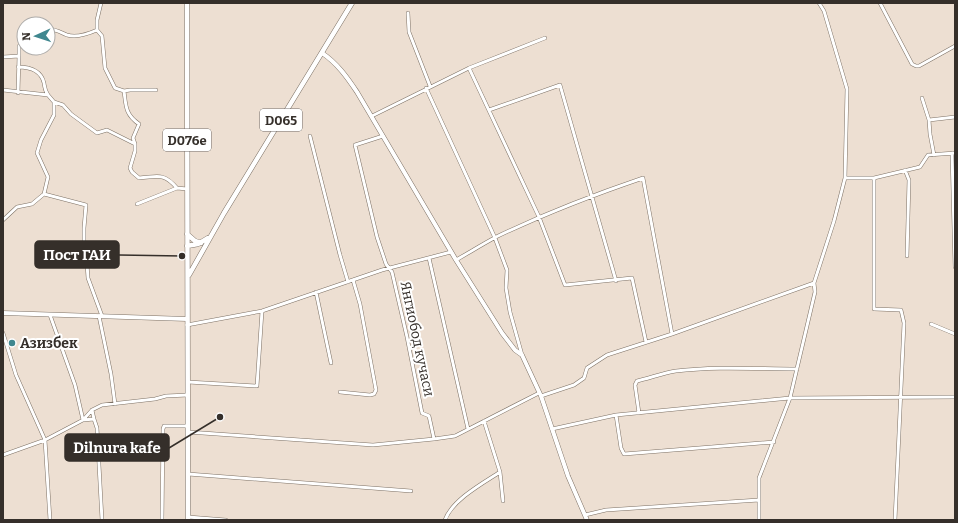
<svg xmlns="http://www.w3.org/2000/svg" width="958" height="523" viewBox="0 0 958 523" font-family="Bitter,serif">
<rect width="100%" height="100%" fill="#eddfd2"/>
<g fill="none" stroke-linecap="round" stroke-linejoin="round">
<defs>
<path id="street" d="M101 3 97 20V30L102 36 105 68 115 88 124 91C126 106 125 114 139 124L133 138 135 144V151L130 168 132 172 139 178C158 177 163 172 177 188
M880 3 912 64 916 66H919L955 46
M408 13 409 32 430 86
M48 29C55 29 60 32 67 35 77 38 88 34 97 30
M3 57 19 56V46L24 44
M18 67C30 67 41 70 44 83 45 89 45 91 48 95
M469 68 539 217 565 285 632 278 646 342
M426 88 495 238 507 270 506 288 510 312 522 355
M3 90 48 95 54 102V115L41 140 37 153 48 177 44 194 32 204 17 207 3 220
M124 91 130 90H156
M18 93 19 56
M922 98 929 120 930 134 934 155
M54 102 63 105 71 114 97 133 107 130 135 144
M489 110 560 85 616 281
M372 116 469 68 545 38
M929 120 955 117
M310 136 340 255 348 282
M383 136 355 145 377 237 386 264 392 272 407 337 422 413 429 416 434 439
M952 153 955 267
M905 170 909 180 907 256
M845 178H874L920 167 928 155 955 153
M874 178V309L901 310 904 323 895 520
M44 194 86 205 84 228V254L87 264 88 278 102 316
M137 204 177 188 187 189
M429 258 468 429
M456 260C470 252 483 244 496 237 544 214 593 195 643 178L672 334 607 355 587 368 584 378 574 385 541 396
M316 292 331 363
M50 315 75 385 83 420 94 419 92 410
M99 316 111 374 115 404
M931 324 955 334
M187 325 262 311 382 270 451 252
M3 333 16 375 45 440 50 520
M672 334 814 283
M188 382 257 386 262 311
M340 392 370 395 374 394 376 390 360 304 353 280
M639 413 635 385 637 381C650 378 663 373 676 371 716 366 757 369 797 369
M616 415 621 448 624 454 774 442
M94 419 97 428 102 520
M552 429 616 415 790 398 955 397
M188 432 373 445 434 439 455 436 539 393
M3 455 45 440 83 420 92 410 102 405 155 399 166 396 188 395
M500 472 503 501
M188 474 411 491
M585 515 606 510 759 500
M188 517 226 520
M162 520 163 429 164 426H188
M445 520C452 500 483 483 500 472L484 421
M759 520V478L790 398 815 292 814 283 834 221 845 178 847 89 824 11 819 3"/>
<path id="secondary" d="M322 53C337 63 347 77 357 92L456 260 502 333 515 350 522 355 541 396 568 476 587 520
M3 313 187 319"/>
<path id="primary" d="M187 3 188 520
M187 234 195 241 201 243
M187 246 198 244 208 238
M189 275 224 213 352 3"/>
</defs>
<!-- street casing -->
<use href="#street" stroke="#7d7165" stroke-width="4"/>
<!-- secondary casing -->
<use href="#secondary" stroke="#7d7165" stroke-width="5"/>
<!-- primary casing -->
<use href="#primary" stroke="#7d7165" stroke-width="5.5"/>
<!-- street -->
<use href="#street" stroke="#fff" stroke-width="3"/>
<!-- secondary -->
<use href="#secondary" stroke="#fff" stroke-width="4"/>
<!-- primary -->
<use href="#primary" stroke="#fff" stroke-width="4.5"/>
</g>
<!-- markers -->
<circle fill="#40878f" stroke="#fff" stroke-width="1.5" cx="12" cy="343" r="4"/>
<g text-anchor="middle" dominant-baseline="central" stroke-width="4" stroke-linejoin="round" paint-order="stroke">
<!-- shield labels -->
<g fill="#fff" stroke="#726d6a" stroke-width="1">
<rect x="260" y="109" width="42" height="22" rx="3"/>
<rect x="163" y="129" width="48" height="22" rx="3"/>
</g>
<g font-size="13" font-weight="bold" fill="#352f2a">
<text x="281" y="120">D065</text>
<text x="187" y="140">D076e</text>
</g>
<!-- street labels -->
<g font-size="14" fill="#352f2a" stroke="#fff">
<text transform="translate(417 339) rotate(78)">Янгиобод кучаси</text>
</g>
<!-- poi labels -->
<g font-size="14" font-weight="bold" fill="#352f2a" stroke="#fff" text-anchor="start">
<text x="20" y="343">Азизбек</text>
</g>
</g>
<!-- callouts -->
<path fill="none" stroke="#352f2a" stroke-width="1.5" d="M182 256L119 255M220 417L169 448"/>
<g fill="#352f2a" stroke="#fff" stroke-width="1.5">
<circle cx="182" cy="256" r="4"/>
<circle cx="220" cy="417" r="4"/>
</g>
<g fill="#352f2a" stroke="#352f2a" stroke-width="1.5">
<rect x="35" y="241" width="84" height="27" rx="4"/>
<rect x="65" y="434" width="104" height="27" rx="4"/>
</g>
<g font-size="15" text-anchor="middle" font-weight="bold" fill="#fff">
<text x="77" y="260">Пост ГАИ</text>
<text x="117" y="453">Dilnura kafe</text>
</g>
<!-- border -->
<rect width="958" height="523" fill="none" stroke="#352f2a" stroke-width="8"/>
<!-- north arrow -->
<g transform="translate(36 36) rotate(267)"><circle r="19" fill="#ffffff" stroke="#aeacaa"/>
<path d="M0-3L7 15L0 10L-7 15Z" fill="#40878f"/>
<text y="-6" font-size="11" font-weight="bold" text-anchor="middle" fill="#352f2a">N</text>
</g>
</svg>
